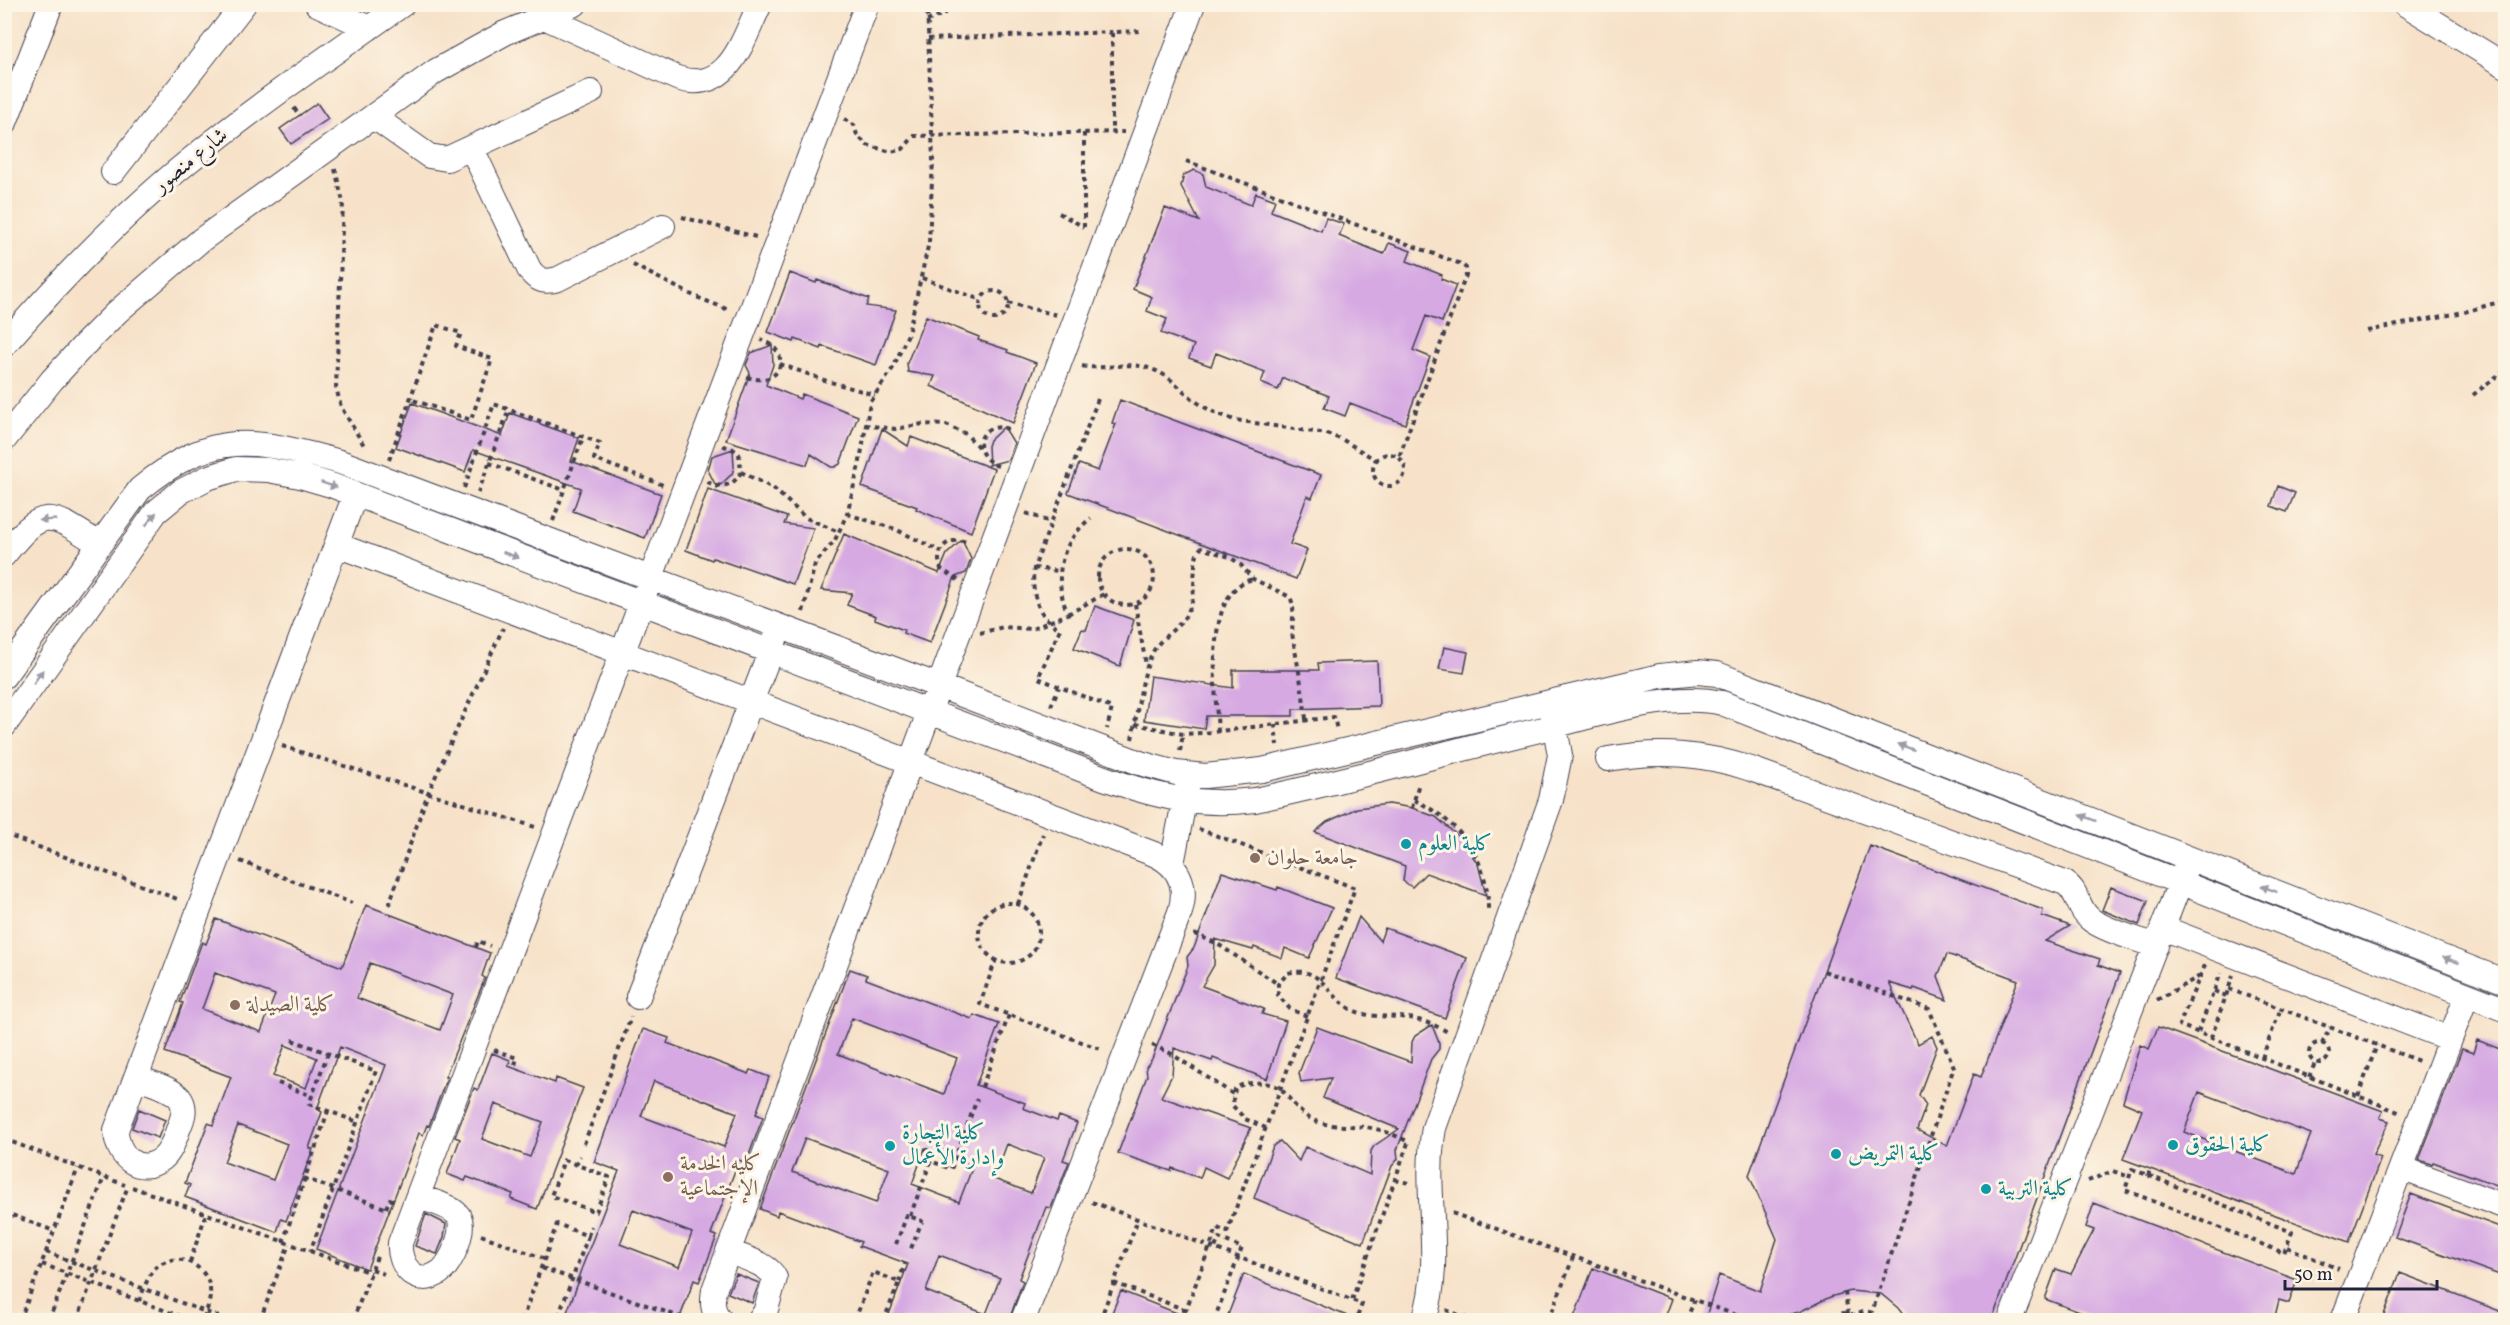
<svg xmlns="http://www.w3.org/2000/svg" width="2510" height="1325" viewBox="0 0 2510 1325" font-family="Vollkorn,Amiri,serif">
<rect width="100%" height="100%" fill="#fcf5e5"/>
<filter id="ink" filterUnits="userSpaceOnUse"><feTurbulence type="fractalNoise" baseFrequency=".0167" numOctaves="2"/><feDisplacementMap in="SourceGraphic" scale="12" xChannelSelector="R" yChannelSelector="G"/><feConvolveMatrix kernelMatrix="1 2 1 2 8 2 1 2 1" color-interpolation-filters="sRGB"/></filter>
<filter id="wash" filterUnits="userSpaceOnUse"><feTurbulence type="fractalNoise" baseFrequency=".008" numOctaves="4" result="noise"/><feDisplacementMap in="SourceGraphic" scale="24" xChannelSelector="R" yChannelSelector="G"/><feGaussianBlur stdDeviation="1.35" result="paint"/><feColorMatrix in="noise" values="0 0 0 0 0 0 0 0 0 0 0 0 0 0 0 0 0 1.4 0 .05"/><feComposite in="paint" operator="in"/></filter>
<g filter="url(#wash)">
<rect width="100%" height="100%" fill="#f7e2c9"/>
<g id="blocks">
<!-- building -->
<path fill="#d6a9e3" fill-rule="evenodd" d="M317 103 328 119 291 144 280 129Z
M1194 170 1203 174 1206 187 1251 205 1256 193 1275 200 1271 211 1321 231 1326 218 1344 224 1339 236 1384 254 1389 243 1411 251 1407 261 1442 275 1441 279 1456 285 1442 322 1426 316 1413 350 1430 357 1405 424 1350 403 1345 416 1324 408 1329 396 1283 378 1278 390 1261 383 1265 372 1216 353 1211 366 1189 358 1194 345 1161 333 1167 319 1147 311 1152 297 1133 289 1165 208 1199 221 1181 186 1184 175Z
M790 273 816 283 817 280 869 299 866 306 896 310 876 365 822 346 821 349 795 339 794 342 768 332Z
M926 316 979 337 978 340 1008 350 1007 352 1036 363 1013 423 931 386 935 376 908 372 907 363Z
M772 345 773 365 766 385 800 399 802 394 858 416 840 464 835 467H831L811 454 807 465 726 440 750 373 746 365 751 353Z
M1120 400 1321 475 1312 498 1307 496 1290 544 1307 550 1296 579 1068 493 1079 464 1098 471 1116 424 1112 423Z
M412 403 502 436 510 413 579 438 571 461 661 494 645 538 573 511 581 488 473 450 465 472 396 447Z
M1004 427 1014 443 1008 460 989 465 988 446 990 440Z
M882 429 908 446 911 437 994 469 971 532 916 509 917 507 862 487Z
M733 449 734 468 732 474 717 488 708 470 712 456Z
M2278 486 2295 493 2287 512 2271 506Z
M708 489 787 517 784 524 814 528 793 584 739 565V567L713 558 712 560 686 550Z
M844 534 939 573 947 554 962 540 971 559 966 573 955 577 930 643 903 633 904 630 875 619 876 616 847 605 852 593 821 590Z
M1095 606 1134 620 1120 666 1074 648 1082 629 1086 630Z
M1444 647 1468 652 1464 673 1439 669Z
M1377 661 1379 706 1293 709V716H1206L1204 729 1144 720 1150 676 1233 688V670H1319L1318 663Z
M1389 804 1412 808 1436 817 1460 838 1478 864 1486 895 1426 873 1412 887 1403 881 1405 866 1315 832 1327 822 1357 808Z
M1870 846 2043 910 2042 916 2070 926 2045 941 2100 959 2098 965 2120 973 1992 1320H1907L1898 1308 1881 1294 1851 1291 1830 1297 1799 1312 1767 1320H1705L1719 1275 1760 1291 1777 1239 1749 1175ZM1947 954 2018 980 1981 1077 1974 1074 1947 1146 1917 1130 1926 1105 1919 1095 1937 1047 1932 1036 1918 1044 1889 983 1913 990 1914 988 1947 1000 1938 976Z
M1222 872 1277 890 1278 887 1332 908 1309 958 1285 948 1282 958 1254 947 1253 950 1215 939 1214 965 1202 986 1264 1009 1262 1014 1286 1021 1267 1079 1213 1058 1212 1061 1174 1048 1172 1075 1161 1097 1251 1128 1227 1178 1204 1167 1200 1178 1172 1168 1171 1171 1118 1153 1147 1076 1146 1067 1152 1059 1188 966 1187 957 1194 948Z
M2111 887 2148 901 2139 925 2102 910Z
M366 905 490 953 482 976 485 978 445 1077H447L429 1126 427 1125 423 1135 419 1133 367 1269 316 1249 386 1065 340 1047 317 1109 322 1112 309 1148 313 1149 286 1221 281 1219 277 1232 185 1197 190 1185 185 1183 208 1123 213 1125 231 1077 165 1052 183 1003 180 1002 202 942 206 944 216 919 342 967ZM370 963 453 995 440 1030 357 998ZM215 973 275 995 261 1032 202 1009ZM285 1045 317 1058 306 1088 273 1076ZM238 1125 287 1144 273 1180 224 1162Z
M1359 917 1380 941 1385 928 1467 958 1445 1018 1336 978Z
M850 969 867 975 866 979 972 1019 974 1015 999 1024 976 1085 1025 1103 1023 1108 1057 1121 1059 1116 1077 1123 1063 1160 1069 1162 1051 1208 1046 1207 1019 1279 1023 1281 1009 1320H887L908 1264 859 1246 861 1242 778 1211 777 1216 760 1209ZM852 1018 957 1058 944 1094 838 1054ZM805 1138 889 1169 876 1203 792 1172ZM1007 1144 1044 1158 1031 1193 994 1179ZM925 1148 973 1166 959 1202 912 1184ZM939 1255 1000 1278 986 1314 926 1291Z
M1432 1025 1439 1043V1049L1431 1059 1397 1150 1398 1159 1392 1166 1363 1243 1254 1198 1273 1146 1280 1141 1299 1161 1305 1147 1370 1175 1371 1151 1374 1146 1399 1129 1323 1098 1331 1078 1301 1082 1299 1073 1317 1027 1411 1062 1412 1042 1415 1036Z
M2158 1027 2383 1111 2380 1118 2389 1121 2373 1155 2381 1158 2349 1242 2123 1159 2142 1110 2123 1102 2140 1045 2149 1049ZM2199 1092 2311 1134 2296 1174 2184 1132Z
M643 1029 669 1038 667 1043 749 1074 751 1070 769 1077 756 1114 763 1117 746 1163 739 1160 711 1234 717 1236 699 1282 694 1280 679 1320H564L580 1278H578L581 1270 619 1171 594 1162ZM654 1081 737 1113 724 1147 641 1116ZM633 1210 692 1233 679 1267 620 1244Z
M2477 1040 2505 1051V1188L2433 1162 2432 1164 2419 1160 2462 1049 2473 1053Z
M492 1053 510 1060 508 1066 555 1083 556 1078 583 1088 537 1209 511 1199 513 1194 467 1177 465 1181 447 1174 460 1139 455 1137 474 1088 478 1090ZM495 1104 543 1122 530 1157 482 1139Z
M139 1109 165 1120 158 1138 132 1128Z
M2411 1194 2505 1229V1277L2395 1237Z
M2094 1203 2297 1280 2289 1303 2279 1300 2274 1320H2101L2045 1299 2056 1269 2071 1274 2094 1230 2086 1227Z
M426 1214 446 1224 444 1237 437 1254 415 1246Z
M1593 1268 1672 1299 1664 1320H1573Z
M2400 1273 2505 1313V1320H2382Z
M736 1274 759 1283 752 1303 728 1293Z
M1244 1274 1357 1320H1226Z
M1121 1291 1192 1319V1320H1109Z"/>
</g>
</g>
<g filter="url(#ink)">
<use href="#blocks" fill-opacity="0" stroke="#423f50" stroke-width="1.5"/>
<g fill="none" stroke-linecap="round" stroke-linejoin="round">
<defs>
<path id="minor" d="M317 4 369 28
M2405 4 2506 66
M542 16 677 78C729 95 742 41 760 4
M374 117 429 156 447 159 591 92
M4 125 51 4
M472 149 529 269C536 280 545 283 558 279L663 226
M113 172 244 4
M4 345C61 279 121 216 189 161 257 105 331 55 403 4
M4 440 52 380 84 345 117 312 201 240 436 71 505 33 575 4
M337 545 1154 854C1179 865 1188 886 1180 912L1023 1320
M4 555C44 505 49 512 99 544
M4 676 140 489C214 428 254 439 340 462L939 686 1140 763 1176 773 1205 776 1262 770 1660 676 1698 672 1717 674 2506 982
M4 726 156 512 180 492 207 478 236 469 268 470 300 476 331 485 1104 778C1157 797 1199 807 1255 800 1350 780 1444 753 1539 730 1592 716 1669 691 1722 703L2506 1010
M1608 759C1658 750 1703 753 1751 769L2065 883C2079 892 2077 908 2089 918 2100 929 2140 940 2156 946
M1172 864 1187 786
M2163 928 2450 1039
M638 997 776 637
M136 1077C149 1083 174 1088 181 1100 186 1109 183 1118 179 1127 175 1138 171 1152 162 1159 138 1177 116 1155 116 1130L355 495
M2401 1168 2506 1207
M419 1197C430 1201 448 1205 457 1214 468 1225 452 1264 440 1272 417 1289 398 1266 400 1243L867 4
M728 1251C743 1258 768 1263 775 1278L765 1313 759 1320
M720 1320C712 1311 712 1302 714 1290L1193 4
M1424 1320C1445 1257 1422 1193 1434 1128L1551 800 1560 755 1552 711
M2010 1320 2185 870
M2343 1320 2467 995"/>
</defs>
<!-- minor casing -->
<use href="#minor" stroke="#423f50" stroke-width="26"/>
<!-- path -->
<path stroke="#423f50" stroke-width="4" stroke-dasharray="4.5 4.5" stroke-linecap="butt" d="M927 21 944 14 952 4
M1112 33V132
M928 39 1141 31
M294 108 300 116
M844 119 854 125 857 135 867 145 891 152 903 149 914 136 1124 132
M1084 133V227
M1186 161 1461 264 1466 268V275L1399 457
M335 169 343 202 336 387 341 407 365 447
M1059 213 1084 227
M682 217 756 237
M633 265 694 296 729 310
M922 278 981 300
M980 305a14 14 0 1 1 28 0a14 14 0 1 1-28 0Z
M1008 303 1057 315
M2367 331 2464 312 2506 300
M780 364 827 381 875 395
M1082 366C1105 371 1128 360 1151 369 1168 374 1179 388 1193 399 1205 409 1220 415 1235 420L1327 434 1343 440 1376 460
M747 377C783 389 793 350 761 340
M2473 395 2506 369
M1098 399 1034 568C1031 592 1036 616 1060 629L1038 678 1112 708 1107 729
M865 425 895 429 923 424 946 425 966 434 981 450
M1373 470a16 16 0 1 1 32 0a16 16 0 1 1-32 0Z
M389 460 436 325 461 333 456 346 492 359 471 420 410 399
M489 463 564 490
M998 466C968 455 978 417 1012 430
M741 472 773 488 806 518 839 532
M707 482C722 488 733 487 741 472L739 454 733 449 721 445
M464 488 494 404 600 443 594 459 663 485
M478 493 509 409
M1026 513 1050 522
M847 514 895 529 940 551
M553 521 583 437
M1098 577a28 28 0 1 1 56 0a28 28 0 1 1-56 0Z
M1034 568 1059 571
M958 580 941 569C933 548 950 535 969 543
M1135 604 1146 665
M803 612 815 564 835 540 847 514 860 461 870 402 893 368 908 334 929 242 933 160 927 4
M1068 614 1104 594
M980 633 1003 627 1032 629 1068 614C1052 577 1060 543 1091 518
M1051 706 1059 687
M1135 724 1183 734 1204 733 1334 717 1337 730
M1275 724 1277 745
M1218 732C1216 693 1202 590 1253 579
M1132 739C1137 715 1142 670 1154 650 1165 632 1182 629 1191 605 1197 589 1191 556 1201 548L1230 557 1241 565 1253 579 1290 597C1297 610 1290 625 1293 639 1298 666 1303 692 1306 719
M282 746 535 827
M1180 751 1183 734
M1414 800C1458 820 1489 859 1488 909
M1412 808 1419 783
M4 834 180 900
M240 861 352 903
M979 933a30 30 0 1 1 60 0a30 30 0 1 1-60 0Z
M1018 904 1043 834
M389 905 428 793 503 628
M1194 934 1216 943 1278 984
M476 947 478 941 490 946
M996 959 980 1004 1103 1050
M2205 965 2179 1025 2401 1113
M1824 971 1929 1009 1954 1067 1872 1312
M2229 989 2419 1061
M2214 991 2226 996
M2157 1000 2200 976
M1307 1016 1290 1009 1278 995V984L1288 973C1320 965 1327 994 1349 1008 1367 1019 1388 1015 1408 1018 1422 1020 1435 1025 1448 1032
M2198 1032 2221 973
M2211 1038 2233 976
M292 1040 376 1071 310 1252
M2309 1053a10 10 0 1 1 20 0a10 10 0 1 1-20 0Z
M2322 1044 2330 1027
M1152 1045 1170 1053 1233 1094
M494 1050 517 1058 515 1065 510 1063
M328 1053 309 1104 358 1122
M2262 1058 2281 1008
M2309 1077 2315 1063
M278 1083 312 1096
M982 1087 1009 1015
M2358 1096 2377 1045
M1266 1128 1245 1119 1232 1105 1235 1089C1244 1080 1273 1081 1282 1090 1292 1101 1298 1112 1311 1119 1328 1128 1347 1125 1365 1127 1381 1129 1395 1135 1409 1142
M4 1139 125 1185
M584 1144 631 1017
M564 1160 609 1177 596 1212 551 1196Z
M576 1165 580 1156
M2132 1169 2292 1232 2284 1253 2125 1190Z
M2148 1176 2150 1169
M304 1178 390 1210
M1395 1180 1409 1183
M2088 1181 2113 1171 2130 1177
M132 1187 371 1273
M1092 1202 1362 1304 1356 1320
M386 1208 390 1199 394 1201
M4 1212 54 1231
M1452 1213 1750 1320
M910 1216 931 1161 951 1169 977 1099
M481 1235 545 1259
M588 1236 591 1226
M283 1242 328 1111
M896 1244 907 1215 922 1221 910 1251
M2287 1247 2339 1269
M46 1252 227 1320
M190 1262 206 1214
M42 1264 190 1320
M542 1268 689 1320
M372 1269 384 1274
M899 1282 905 1263
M1114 1283 1186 1310
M1845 1292 1848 1314
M1352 1300 1408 1143
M139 1301C144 1290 147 1276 156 1267 176 1250 206 1264 210 1288 211 1300 207 1310 203 1320
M1446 1310 1472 1320
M20 1320 78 1168
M49 1320 104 1177
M77 1320 128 1186
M260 1320 289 1244
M353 1320 378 1254
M522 1320 557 1224 588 1236 557 1320
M855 1320 873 1272 899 1282 884 1320
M1100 1320 1138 1219
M1182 1320 1217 1228 1227 1232 1355 888 1199 829
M1214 1320 1242 1248 1219 1238 1215 1248
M1454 1320 1458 1315
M1549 1320 1574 1255
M1686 1320 1695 1300
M1825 1320 1843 1313 1856 1316
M1853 1320C1860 1308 1874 1310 1881 1320
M1905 1320 1907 1319"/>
<!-- minor -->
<use href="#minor" stroke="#fff" stroke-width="24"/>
</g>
<!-- one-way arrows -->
<defs><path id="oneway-solid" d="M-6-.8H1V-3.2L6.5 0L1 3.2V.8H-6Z" transform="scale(1.5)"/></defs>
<g fill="#9c9ca7">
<use href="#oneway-solid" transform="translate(329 485) rotate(19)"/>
<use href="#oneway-solid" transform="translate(151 519) rotate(-51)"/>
<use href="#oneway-solid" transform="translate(48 520) rotate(177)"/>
<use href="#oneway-solid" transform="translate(511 555) rotate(21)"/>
<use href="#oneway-solid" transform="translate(38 677) rotate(-55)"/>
<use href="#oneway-solid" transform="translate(1906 747) rotate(-159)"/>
<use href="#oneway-solid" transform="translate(2088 818) rotate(-159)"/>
<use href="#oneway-solid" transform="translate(2269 889) rotate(-159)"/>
<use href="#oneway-solid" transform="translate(2451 960) rotate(-159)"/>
</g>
</g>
<!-- markers -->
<g fill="#0f9aa8" stroke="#fcf5e5" stroke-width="2">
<circle cx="1406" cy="844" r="6"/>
<circle cx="2173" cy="1145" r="6"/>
<circle cx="890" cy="1146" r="6"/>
<circle cx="1836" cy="1154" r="6"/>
<circle cx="1986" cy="1189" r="6"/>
</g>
<g fill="#8d6e63" stroke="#fcf5e5" stroke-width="2">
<circle cx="1255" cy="858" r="6"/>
<circle cx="235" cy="1005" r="6"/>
<circle cx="668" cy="1177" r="6"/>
</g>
<g text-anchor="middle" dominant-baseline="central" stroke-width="6" stroke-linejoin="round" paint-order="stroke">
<!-- street labels -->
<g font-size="22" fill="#22223b" stroke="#fcf5e5">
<text transform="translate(191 161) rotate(-39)">شارع منصور</text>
</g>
<!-- culture labels -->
<g font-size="22" fill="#0d838f" stroke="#fcf5e5" text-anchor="start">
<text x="1418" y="844">كلية العلوم</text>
<text x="902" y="1133">كلية التجارة<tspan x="902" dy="25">وإدارة الأعمال</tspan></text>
<text x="2185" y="1145">كلية الحقوق</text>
<text x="1848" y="1154">كلية التمريض</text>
<text x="1998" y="1189">كلية التربية</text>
</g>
<!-- education labels -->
<g font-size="22" fill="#785e54" stroke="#fcf5e5" text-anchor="start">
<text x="1267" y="858">جامعة حلوان</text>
<text x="247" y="1005">كلية الصيدلة</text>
<text x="680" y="1164">كليه الخدمة<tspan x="680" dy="25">الإجتماعية</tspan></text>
</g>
</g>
<!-- margin -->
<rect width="2510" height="1325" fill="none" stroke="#fcf5e5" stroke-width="24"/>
<!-- scale -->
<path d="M2285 1280v9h152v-9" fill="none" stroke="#22223b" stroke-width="3"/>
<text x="2294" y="1280" font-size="18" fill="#22223b" stroke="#fcf5e5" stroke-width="4.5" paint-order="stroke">50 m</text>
</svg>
